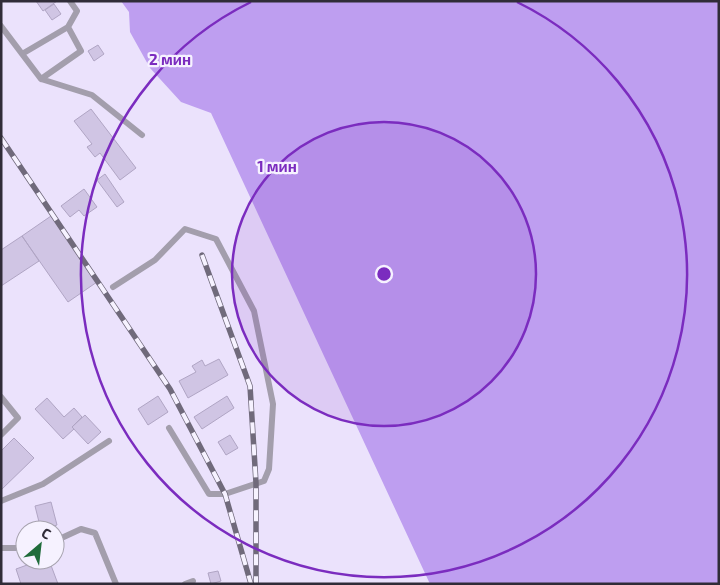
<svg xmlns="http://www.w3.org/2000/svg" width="720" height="585" viewBox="0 0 720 585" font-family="'Exo 2',sans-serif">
<rect width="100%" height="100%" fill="#ebe2fc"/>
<!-- water -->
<path fill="#be9ef0" d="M121 1H719V584H430L211 113 181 102 150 68 130 32 129 12Z"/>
<!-- building -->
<path fill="#d0c5e4" stroke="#b0a5c4" d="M36 1H57L43 11Z
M54 4 61 14 52 20 45 10Z
M98 45 104 54 94 61 88 51Z
M91 109 136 168 120 180 100 153 95 157 87 147 92 144 74 121Z
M105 174 124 202 117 207 97 180Z
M84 189 97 207 84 216 79 210 70 217 61 206Z
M51 216 97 282 68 302 22 236Z
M22 236 39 261 1 286V250Z
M219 359 228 375 188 398 179 381 196 372 192 366 202 360 205 366Z
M158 396 168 412 148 425 138 409Z
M227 396 234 408 202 429 194 417Z
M47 398 64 417 74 408 82 417 72 427 74 429 63 439 35 409Z
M85 415 101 432 88 444 72 427Z
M230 435 238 448 226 455 218 442Z
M14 438 34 458 1 490V451Z
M51 502 57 525 41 530 35 506Z
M41 560H49L58 584H21L16 569Z
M218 571 221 581 211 584 208 573Z"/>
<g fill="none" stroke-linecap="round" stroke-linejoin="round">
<!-- service -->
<path stroke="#a39eac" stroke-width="6" d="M1 26 41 79 81 51 68 27 22 54
M68 27 77 11 70 1
M41 79 92 95 142 135
M113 287 155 260 185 229 216 239 254 311 273 404 269 469 264 481 225 494H209L169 428
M1 397 18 418 1 435
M1 501 43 484 109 441
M55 541 81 529 95 533 116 584
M1 548H25
M185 584 193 581"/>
<defs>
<path id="rail" d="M1 138 170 389 225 494 251 584
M202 255 250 386 256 483V584"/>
</defs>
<!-- rail casing -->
<use href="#rail" stroke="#706a7b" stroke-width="5.5"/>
<!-- rail -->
<use href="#rail" stroke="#f6f2ff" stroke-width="4" stroke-dasharray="11" stroke-linecap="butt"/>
</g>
<!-- distance rings -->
<circle cx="384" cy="274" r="152" fill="#7b2cbf" fill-opacity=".12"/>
<g fill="none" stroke="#7b2cbf" stroke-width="2.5">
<circle cx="384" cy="274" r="152"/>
<path d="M517 2A303 303 0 1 1 251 2"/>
</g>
<circle cx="384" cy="274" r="8" fill="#7b2cbf" stroke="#f6f2ff" stroke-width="2.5"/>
<g font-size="15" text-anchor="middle" font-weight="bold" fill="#7b2cbf" stroke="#f6f2ff" stroke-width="4.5" stroke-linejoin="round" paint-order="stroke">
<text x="170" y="65">2 мин</text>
<text x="277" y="172">1 мин</text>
</g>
<!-- border -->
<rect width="720" height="585" fill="none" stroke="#302c38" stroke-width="5"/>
<!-- north arrow -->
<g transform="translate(40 545) rotate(28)"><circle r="24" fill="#f6f2ff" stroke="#a7a3af"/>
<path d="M0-4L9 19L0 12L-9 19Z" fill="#206c3b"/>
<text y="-8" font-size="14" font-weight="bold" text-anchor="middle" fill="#302c38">С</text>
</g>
</svg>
